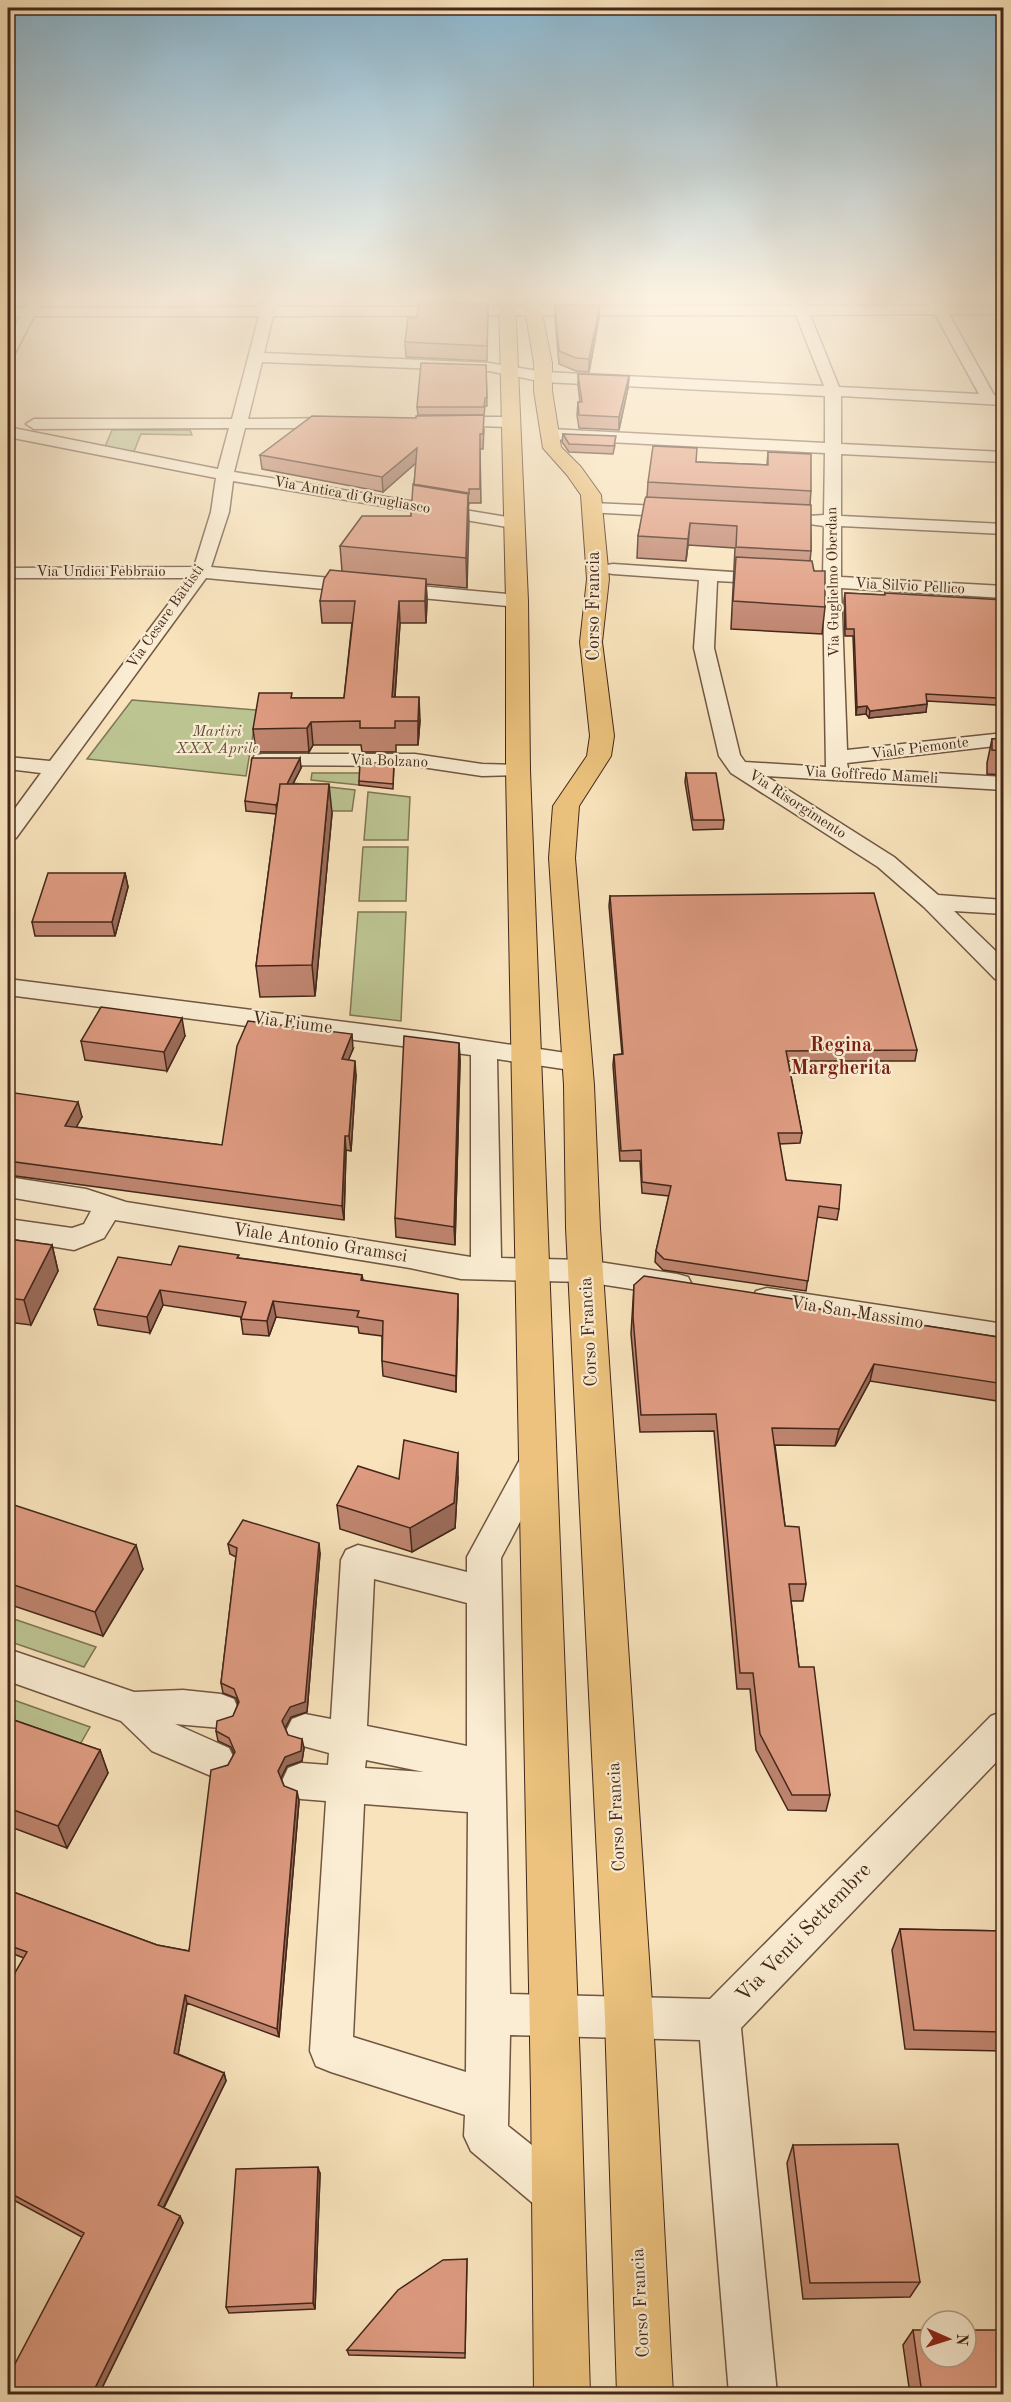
<svg xmlns="http://www.w3.org/2000/svg" width="1011" height="2402" viewBox="0 0 1011 2402" font-family="'Old Standard TT',serif">
<rect width="100%" height="100%" fill="#f8e3bc"/>
<filter id="stains"><feTurbulence type="fractalNoise" baseFrequency=".00333" numOctaves="4"/><feColorMatrix values="0 0 0 0 .2 0 0 0 0 .09 0 0 0 0 .02 0 0 0 .5 -.17"/></filter>
<radialGradient id="worn" r=".72"><stop offset=".6" stop-color="#630" stop-opacity="0"/><stop offset="1" stop-color="#630" stop-opacity=".3"/></radialGradient>
<!-- green -->
<path fill="#bcc492" stroke="#807656" stroke-width="1.5" d="M112 430H190L192 435 141 434 133 454 104 449Z
M132 700 257 710 246 776 87 759Z
M312 773H367L359 785 311 780Z
M293 783 355 790 352 811H316L281 807Z
M368 792 410 797 408 840H364Z
M363 847H408L406 901H359Z
M358 912H406L401 1021 350 1015Z
M8 1617 96 1647 84 1667 8 1641Z
M8 1698 90 1727 78 1748 8 1723Z"/>
<g fill="none" stroke-linecap="round" stroke-linejoin="round">
<defs>
<path id="minor" d="M30 298H44L39 308 262 307 264 298H278L276 307 793 306 790 298H804L807 306H930L926 298H940L944 306H1004V314H949L994 395H1004V405L841 396V444L1004 452V462L841 454V516L1004 524V534L841 526V577L1004 586V598L841 588 847 750 1004 733V745L847 763 848 768 1004 777V790L766 776 894 857 938 895 1004 900V914L954 911 1004 959V981L995 979 924 907 878 867 731 773 719 756 694 648 699 580 613 574 607 573 604 569 607 565 613 564 777 575 780 579 777 583 771 584 717 581 714 648 740 755 745 762 826 767 823 587 808 585 805 581 808 577 823 576 824 526 809 524 806 520 809 516 824 515 825 453 550 439 542 434 550 429 825 443V396L544 382 489 371 262 362 248 419 341 418 349 423 341 428H245L234 472 513 518 519 519 522 523 519 527 513 528 233 481 229 512 211 567 517 595 524 597 526 601 524 605 517 607 206 578 16 838 8 840V818L41 773 8 769V757L50 761 188 578H8V568L194 567 211 512 216 478 8 437V427L218 469 229 428 34 429 26 424 34 419H232L259 316H34L15 353 8 357V340L20 316H8V308H25ZM935 314 979 394 839 387 810 315ZM796 315 824 386 544 372 489 363 264 353 273 316Z
M445 417H510L518 422 510 427 439 425 437 422Z
M592 503 682 507 688 508 691 512 688 516 682 517 586 512 583 508 586 504Z
M263 754H415L482 764 526 765 529 770 526 775 482 776 415 766 255 765 252 760 255 755Z
M8 979 432 1033 586 1056 590 1062 586 1068 577 1071 497 1059 501 1258 586 1260 677 1274 688 1277 692 1285 688 1293 677 1296 586 1282 461 1279 410 1268 115 1220 104 1238 74 1250 8 1239V1219L72 1228 84 1224 91 1211 8 1197V1177L86 1189 126 1202 471 1257V1055L8 995Z
M767 1288 1004 1324V1348L756 1307 752 1299 756 1291Z
M536 1448 548 1452 552 1461 501 1558 510 1994 710 1999 991 1716 1004 1711V1754L741 2028 777 2394H729L700 2040 510 2035 508 2126 573 2178 579 2194 573 2210 557 2216 541 2210 471 2151 464 2136 465 2115 331 2072 316 2066 310 2051 326 1801 301 1799 288 1794 282 1781 288 1768 301 1763 328 1765 329 1753 292 1743 286 1731 292 1719 305 1714 331 1719 341 1560 346 1550 358 1545 467 1572V1557L524 1452ZM374 1579 467 1603V1746L367 1726ZM366 1760 424 1772 365 1768ZM364 1804 468 1812 466 2072 353 2037Z
M8 1649 134 1692 183 1690 221 1694 234 1699 239 1711 234 1723 221 1728 175 1724 229 1748 235 1760 229 1772 216 1778 152 1751 121 1721 8 1681Z"/>
<path id="major" d="M499 298H515L528 601 530 770 581 2092 590 2394H534L531 2092 506 770V601Z
M529 298H545L540 304 552 363V391L561 447 581 467 601 495 609 579 602 642 614 736 611 756 579 806 575 858 594 1085 600 1228 653 2018 673 2394H617L605 2018 566 1228 564 1085 549 858 553 806 587 756 590 736 580 642 587 579 581 495 567 475 543 448 534 391V363L524 304Z"/>
</defs>
<!-- minor casing -->
<use href="#minor" stroke="#715642" stroke-width="3"/>
<!-- major casing -->
<use href="#major" stroke="#44271a" stroke-width="2"/>
<!-- minor -->
<use href="#minor" fill="#faedd3" fill-rule="evenodd"/>
<!-- major -->
<use href="#major" fill="#ecc27e" fill-rule="evenodd"/>
</g>
<!-- wall -->
<path fill="#bf856f" stroke="#44271a" stroke-width="1.5" d="M420 298H472V304H488L487 361 406 357 405 342 417 318 421 304Z
M555 305 599 318 589 372 576 371 559 364 555 318Z
M486 365 487 406H485L484 415H418L417 407Z
M578 374 629 376 628 388 619 430 579 428 577 415 578 402H580L578 386Z
M484 429 483 449H480L481 503H469L468 508 467 588 426 584 427 601 426 623H400L395 697 420 720 418 745H396V752H362L361 745H313L309 752H256L253 729 292 698H344L352 623H322L320 601 342 571 340 546 411 516 416 463 383 492 262 469 260 455Z
M563 434 615 445 613 454 569 452 562 442Z
M768 452 811 491 810 505 811 551 810 561 814 571 825 607 822 634 731 629 735 548 688 545 686 561 637 558 638 536 647 497 648 482 696 462 767 465Z
M845 593 884 595 885 593 1004 704 996 705 927 701 926 712 869 718 866 714 856 715 853 636H845L844 600Z
M1004 738V775L987 774V763L992 739Z
M394 763 393 789 359 785V781Z
M301 768 293 784 332 813 315 996 260 997 256 966 276 814 246 811 245 801Z
M686 773 724 820 723 829 693 830 685 782Z
M125 873 128 887 115 936H35L32 922Z
M610 896 917 1050 915 1061H788L802 1133 800 1143 779 1144 786 1180 839 1209 837 1220 817 1217 806 1291 663 1270 655 1262 656 1251 669 1196 642 1193 640 1161H620L613 1065 614 1055 622 1054 609 906Z
M185 1036 167 1071 85 1060 81 1041Z
M459 1043 460 1061 455 1245 396 1237 395 1218Z
M353 1049 348 1060 356 1075 351 1151 346 1150 344 1220 8 1175V1092L82 1117 76 1127 222 1145Z
M8 1239 52 1245 58 1271 31 1325 8 1322Z
M239 1258 362 1275 363 1280 458 1309 456 1392 383 1376 382 1361V1336L359 1333 358 1327 276 1317 269 1336 243 1334 241 1319V1317L163 1305 150 1333 98 1325 94 1309 171 1265Z
M634 1285 805 1307 1004 1338V1402L870 1381 835 1446 775 1445 785 1526 806 1584 803 1601H791L799 1667 830 1795 826 1811 788 1810 756 1750 750 1689H737L714 1431 640 1432 631 1334Z
M458 1477 455 1528 412 1552 340 1529 337 1505Z
M8 1503 143 1569 103 1636 8 1604Z
M228 1544 320 1553 307 1712 291 1717 285 1728 288 1735 304 1748 302 1761 287 1766 281 1778 284 1786 299 1801 279 2037 187 2003 178 2054 224 2073 226 2081 164 2208 180 2216 183 2223 99 2394H8L82 2237 8 2197V1985L24 1958 8 1952V1890L157 1945 189 1951 228 1765 234 1754 231 1747 218 1741 216 1731 233 1716 238 1704 236 1698 223 1693 221 1683 236 1557 230 1554Z
M8 1718 100 1750 108 1773 67 1848 8 1826Z
M900 1929 1004 1931V2051L905 2049 892 1950Z
M793 2145 920 2282 910 2297 803 2299 787 2163Z
M320 2174 315 2309 229 2313 226 2307Z
M467 2259 465 2358 349 2355 347 2350Z
M913 2330 1004 2394H910L903 2345Z"/>
<!-- shaded-wall -->
<path fill="#9b6c5a" stroke="#44271a" stroke-width="1.5" d="M600 305 599 318 589 372V359Z
M629 376 628 388 619 430V417Z
M417 448V462L383 492 382 477Z
M468 493 469 523 467 588 466 558Z
M690 523 688 545 686 561 688 539Z
M426 579 427 601 426 623 425 601Z
M399 601 400 623 393 721 392 697Z
M419 697 420 720 418 745V721Z
M1004 697V704L996 705 997 698Z
M927 704 926 712 869 718 870 711Z
M867 706 866 714 856 715 857 707Z
M311 722 313 745 309 752 307 728Z
M300 758 301 768 277 814 276 805Z
M329 784 332 813 315 996 312 965Z
M125 873 128 887 115 936 112 922Z
M182 1018 185 1036 167 1071 164 1052Z
M352 1034 353 1049 343 1073 342 1059Z
M459 1043 460 1061 455 1245 454 1227Z
M355 1061 356 1075 351 1151 349 1136Z
M78 1102 82 1117 69 1140 65 1126Z
M345 1136 346 1150 344 1220 342 1206Z
M52 1245 58 1271 31 1325 24 1300Z
M160 1290 163 1305 150 1333 147 1317Z
M458 1294V1309L456 1392V1376Z
M273 1301 276 1317 269 1336 267 1321Z
M874 1364 870 1381 835 1446 839 1429Z
M458 1453V1477L455 1528 412 1552 410 1528Z
M319 1543 320 1553 307 1712 291 1717 284 1730 282 1721Z
M136 1545 143 1569 103 1636 95 1612Z
M302 1739 304 1748 302 1761 287 1766 280 1780 278 1771 285 1757Z
M100 1750 108 1773 67 1848 58 1826Z
M297 1791 299 1801 279 2037 277 2029Z
M185 1995 187 2003 177 2061 174 2053Z
M224 2073 226 2081 161 2212 158 2205Z
M318 2167 320 2174 315 2309 313 2303Z
M180 2216 183 2223 99 2394H92Z"/>
<!-- building -->
<path fill="#de9b81" stroke="#44271a" stroke-width="1.5" d="M419 304H488L487 346 405 342 408 318H417Z
M555 305H600L589 359 576 358 559 351Z
M421 363 486 365 487 398H485L484 407H417Z
M578 374 629 376 619 417 579 415 578 402H582Z
M484 415 483 434H480V489H469V494L414 485 417 448 382 477 260 455 312 416 416 418V416Z
M563 434 616 436 614 446 569 444Z
M653 446 697 448 696 462 768 465V452L811 454V491L648 482Z
M413 484 468 493 466 558 340 546 362 516H411Z
M646 497 811 505V551L736 547 737 526 690 523 688 539 638 536 645 499Z
M736 557 812 561 814 571H825V607L733 601Z
M330 570 426 579 425 601H399L392 697H419L418 721H395V728H360V721L311 722 307 728 253 729 259 693H292L291 698H344L355 601H320L324 579Z
M845 593 885 595V593L1004 600V697L997 698 926 694 927 704 870 711 867 706 857 707 854 629H846Z
M1004 738V751L992 750V739Z
M252 758H300L287 784H280L278 801 276 805 245 801Z
M360 763H394L393 784 359 781Z
M686 773H716L724 820H693Z
M280 784H329L312 965 256 966Z
M48 873H125L112 922H32Z
M874 893 917 1050 786 1051 802 1133H778L786 1180 841 1185 839 1209 819 1206 808 1281 664 1259 656 1251 671 1186 642 1182 641 1150 621 1151 614 1055 623 1054 610 896Z
M101 1007 182 1018 164 1052 81 1041Z
M248 1021 352 1034 342 1059 355 1061 349 1136H345L342 1206 8 1161V1092L78 1102 65 1126 222 1145 237 1046Z
M404 1036 459 1043 454 1227 395 1218Z
M8 1239 52 1245 24 1300 8 1298Z
M179 1246 239 1255 237 1258 362 1275 361 1280 458 1294 456 1376 382 1361 383 1321 357 1317 359 1311 273 1301 267 1321 241 1319 246 1302 160 1290 147 1317 94 1309 118 1257 171 1265Z
M644 1276 806 1301 805 1307 1004 1338V1384L874 1364 839 1429 772 1428 785 1526 799 1527 806 1584H789L799 1667H814L830 1795H792L760 1734 753 1673H740L716 1414 641 1415 633 1317 634 1285Z
M404 1440 458 1453 454 1503 410 1528 337 1505 358 1466 399 1479Z
M8 1503 136 1545 95 1612 8 1583Z
M243 1520 319 1543 305 1702 290 1707 282 1721 288 1735 302 1739 301 1751 285 1757 278 1771 284 1786 297 1791 277 2029 185 1995 174 2053 224 2073 158 2205 180 2216 92 2394H8V2377L84 2233 8 2192V1985L27 1952 8 1945V1890L157 1945 189 1951 211 1770 228 1765 235 1752 229 1738 216 1731 217 1721 233 1716 239 1702 234 1689 221 1683 237 1548 228 1544Z
M8 1718 100 1750 58 1826 8 1808Z
M900 1929 1004 1931V2032L914 2030Z
M898 2144 920 2282 810 2283 793 2145Z
M318 2167 313 2303 226 2307 236 2169Z
M467 2259 465 2353 347 2350 398 2290 443 2260Z
M913 2330H930V2357H966V2330H1004V2394H922Z"/>
<!-- sky -->
<linearGradient id="sky" x2="0" y2="1"><stop stop-color="#8ab8d2"/><stop offset="0.47" stop-color="#fcf2e1"/><stop offset="1" stop-color="#fcf2e1" stop-opacity="0"/></linearGradient>
<rect width="1011" height="634" fill="url(#sky)"/>
<g text-anchor="middle" dominant-baseline="central" stroke-width="4.5" stroke-linejoin="round" paint-order="stroke">
<!-- far-street labels -->
<g font-size="15" fill="#44271a" stroke="#faedd3">
<text transform="translate(352 496) rotate(10)">Via Antica di Grugliasco</text>
<text x="101" y="572">Via Undici Febbraio</text>
<text transform="translate(834 582) rotate(-91)">Via Guglielmo Oberdan</text>
<text transform="translate(910 587) rotate(3)">Via Silvio Pellico</text>
<text transform="translate(166 617) rotate(-55)">Via Cesare Battisti</text>
<text transform="translate(920 749) rotate(-7)">Viale Piemonte</text>
<text transform="translate(389 762) rotate(2)">Via Bolzano</text>
<text transform="translate(871 776) rotate(3)">Via Goffredo Mameli</text>
<text transform="translate(797 805) rotate(33)">Via Risorgimento</text>
</g>
<!-- far-park labels -->
<g font-size="15" font-style="italic" fill="#624e38" stroke="#faedd3">
<text x="217" y="732">Martiri<tspan x="217" dy="17">XXX Aprile</tspan></text>
</g>
<!-- street labels -->
<g font-size="18" fill="#44271a" stroke="#faedd3">
<text transform="translate(594 606) rotate(-90)">Corso Francia</text>
<text transform="translate(292 1023) rotate(7)">Via Fiume</text>
<text transform="translate(320 1243) rotate(9)">Viale Antonio Gramsci</text>
<text transform="translate(857 1313) rotate(9)">Via San Massimo</text>
<text transform="translate(589 1332) rotate(-93)">Corso Francia</text>
<text transform="translate(617 1817) rotate(-93)">Corso Francia</text>
<text transform="translate(641 2303) rotate(-93)">Corso Francia</text>
</g>
<!-- neighbourhood labels -->
<g font-size="20" font-weight="bold" fill="#7a1f14" stroke="#faedd3">
<text x="841" y="1046">Regina<tspan x="841" dy="23">Margherita</tspan></text>
</g>
<!-- near-street labels -->
<g font-size="21" fill="#44271a" stroke="#faedd3">
<text transform="translate(804 1933) rotate(-46)">Via Venti Settembre</text>
</g>
</g>
<!-- margin -->
<rect width="1011" height="2402" fill="none" stroke="#f8e3bc" stroke-width="30"/>
<rect x="9" y="9" width="993" height="2384" fill="none" stroke="#44271a" stroke-width="3"/>
<rect x="15" y="15" width="981" height="2372" fill="none" stroke="#44271a" stroke-width="1.5"/>
<!-- north arrow -->
<g transform="translate(948 2339) rotate(93)"><circle r="28" fill="#faedd3" stroke="#b19e89" stroke-width="1.5"/>
<path d="M0-4.5L10 22L0 15L-10 22Z" fill="#8f2418"/>
<text y="-9" font-size="16" font-weight="bold" text-anchor="middle" fill="#44271a">N</text>
</g>
<rect width="100%" height="100%" filter="url(#stains)"/>
<rect width="100%" height="100%" fill="url(#worn)"/>
</svg>
